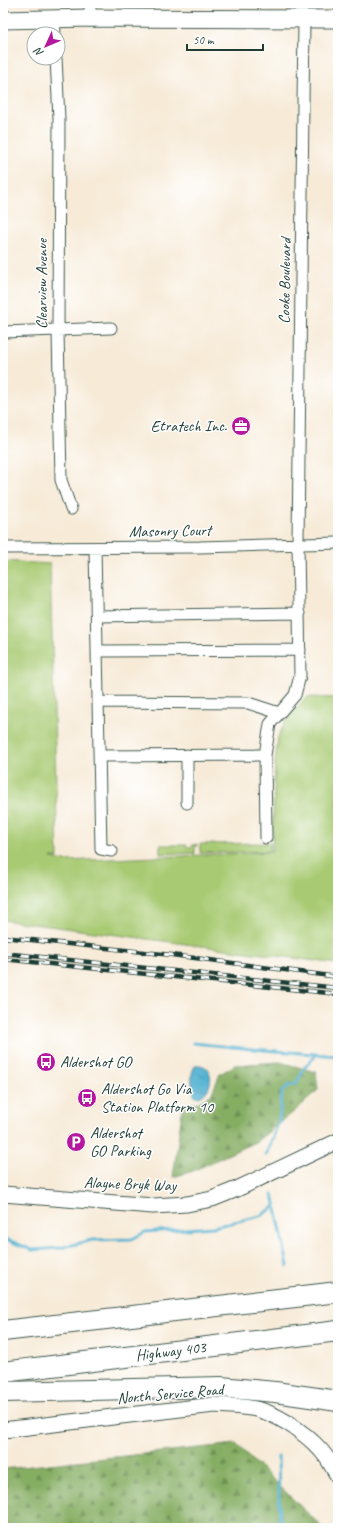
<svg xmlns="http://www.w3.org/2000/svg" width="341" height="1531" viewBox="0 0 341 1531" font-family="Caveat,sans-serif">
<defs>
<pattern id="forest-firs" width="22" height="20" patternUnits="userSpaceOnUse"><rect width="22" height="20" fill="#86ae64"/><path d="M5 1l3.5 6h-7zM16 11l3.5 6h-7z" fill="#6d8f53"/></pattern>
<pattern id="water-ripples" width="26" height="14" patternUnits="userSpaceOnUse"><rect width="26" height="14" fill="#53b2d2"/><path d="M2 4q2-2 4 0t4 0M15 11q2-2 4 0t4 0" fill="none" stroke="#4492ab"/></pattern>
</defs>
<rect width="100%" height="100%" fill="#fff"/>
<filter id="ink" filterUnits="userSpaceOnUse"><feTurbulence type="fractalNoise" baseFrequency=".025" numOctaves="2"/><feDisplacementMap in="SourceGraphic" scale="8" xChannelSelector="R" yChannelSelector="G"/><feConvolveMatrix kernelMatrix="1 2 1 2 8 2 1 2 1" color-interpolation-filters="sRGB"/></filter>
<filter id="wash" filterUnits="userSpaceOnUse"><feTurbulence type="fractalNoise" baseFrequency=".012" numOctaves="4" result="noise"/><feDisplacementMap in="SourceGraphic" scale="16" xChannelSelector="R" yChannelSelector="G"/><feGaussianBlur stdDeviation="0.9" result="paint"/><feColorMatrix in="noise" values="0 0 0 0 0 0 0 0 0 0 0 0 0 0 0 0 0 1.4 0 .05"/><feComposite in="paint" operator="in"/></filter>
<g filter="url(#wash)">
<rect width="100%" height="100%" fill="#f7ebd8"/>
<!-- forest -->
<path fill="url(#forest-firs)" stroke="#52764c" d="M280 1062 316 1072 318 1090 296 1110 257 1141 193 1171 173 1177 183 1105 199 1102 211 1095 220 1074 235 1065Z
M236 1444 323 1528H3V1469Z"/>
<!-- park -->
<path fill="#a8ca72" stroke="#648453" d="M3 561 50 564 58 858H51L65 861 272 852 275 763 278 737 288 716 307 697 338 698V964L3 920Z
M271 843 270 849 271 851 200 853V844Z
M197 844V846H195V853L160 854V845H187V847H192V845Z"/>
<!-- water -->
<path fill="url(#water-ripples)" stroke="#397883" d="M196 1065C216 1063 214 1092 199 1097L194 1095C192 1086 189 1072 196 1065Z"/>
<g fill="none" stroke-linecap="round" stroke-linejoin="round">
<!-- stream -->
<path stroke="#53b2d2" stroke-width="3" d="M193 1043 252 1049 338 1056
M266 1155 279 1121 282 1092 288 1086 296 1084 305 1067 317 1054
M273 1194 288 1266
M3 1238 32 1250 60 1248 92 1240 132 1239 145 1232 213 1227 260 1216 276 1206
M278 1457 280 1528"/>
</g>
</g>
<g filter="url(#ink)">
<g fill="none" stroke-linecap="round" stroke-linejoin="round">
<defs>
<path id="street" d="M90 3V18
M54 19 55 34
M56 58 59 118 58 330 61 480 71 509
M3 332 111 328
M3 548 200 547 338 543
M95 548 101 849 112 851
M97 616 300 613
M97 651 300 650
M98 702 248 703 279 713
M187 755V803
M99 756 265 755
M266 838 265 755 270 724 295 695 300 676 298 543 304 19"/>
<path id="secondary" d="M3 1194 153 1206 187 1204 212 1199 237 1189 338 1141
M3 1430 214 1405C229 1406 245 1406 260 1410 283 1417 313 1438 327 1458 331 1464 334 1470 338 1476"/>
<path id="primary" d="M3 20 90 18 338 19"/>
<g id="highway">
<path d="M3 1331 338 1292"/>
<path id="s1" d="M3 1372 338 1331"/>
<path d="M3 1392 221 1387 275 1392 338 1401"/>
</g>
</defs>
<!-- street casing -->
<use href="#street" stroke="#3f574d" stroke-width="13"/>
<!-- secondary casing -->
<use href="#secondary" stroke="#3f574d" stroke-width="17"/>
<!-- primary casing -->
<use href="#primary" stroke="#3f574d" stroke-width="19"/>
<!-- highway casing -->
<use href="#highway" stroke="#3f574d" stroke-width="22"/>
<!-- street -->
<use href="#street" stroke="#fff" stroke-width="11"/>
<!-- secondary -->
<use href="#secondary" stroke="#fff" stroke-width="15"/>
<!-- primary -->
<use href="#primary" stroke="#fff" stroke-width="17"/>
<!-- highway -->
<use href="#highway" stroke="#fff" stroke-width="20"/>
<defs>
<path id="rail" d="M3 937 172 955 338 977
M3 953 338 988
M3 959 338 994"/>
</defs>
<!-- rail casing -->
<use href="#rail" stroke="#1f3d34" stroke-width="4.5"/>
<!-- rail -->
<use href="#rail" stroke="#fff" stroke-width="3" stroke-dasharray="9" stroke-linecap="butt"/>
</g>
</g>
<!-- icons -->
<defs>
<symbol id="office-disc" viewBox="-11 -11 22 22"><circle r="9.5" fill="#b5179e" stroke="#fff"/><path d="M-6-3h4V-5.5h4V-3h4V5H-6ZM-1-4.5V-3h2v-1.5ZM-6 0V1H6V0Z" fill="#fff"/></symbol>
<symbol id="bus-disc" viewBox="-11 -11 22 22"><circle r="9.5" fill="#b5179e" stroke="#fff"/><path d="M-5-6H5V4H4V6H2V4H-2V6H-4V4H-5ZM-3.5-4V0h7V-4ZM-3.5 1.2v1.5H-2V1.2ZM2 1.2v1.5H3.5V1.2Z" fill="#fff"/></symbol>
<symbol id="parking-disc" viewBox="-11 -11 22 22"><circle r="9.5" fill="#b5179e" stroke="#fff"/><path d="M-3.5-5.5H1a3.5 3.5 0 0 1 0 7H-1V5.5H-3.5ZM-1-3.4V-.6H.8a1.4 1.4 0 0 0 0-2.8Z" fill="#fff"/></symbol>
</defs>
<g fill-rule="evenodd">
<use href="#office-disc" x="230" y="415" width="22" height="22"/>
<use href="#bus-disc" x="35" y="1051" width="22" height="22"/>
<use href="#bus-disc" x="76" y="1087" width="22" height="22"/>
<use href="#parking-disc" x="65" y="1131" width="22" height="22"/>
</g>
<g text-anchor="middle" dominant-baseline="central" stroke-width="3" stroke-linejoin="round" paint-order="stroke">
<!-- street labels -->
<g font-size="16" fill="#1f3d34" stroke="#fff">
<text transform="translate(285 281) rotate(-89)">Cooke Boulevard</text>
<text transform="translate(42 284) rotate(-90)">Clearview Avenue</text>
<text transform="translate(170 531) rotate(-1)">Masonry Court</text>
<text transform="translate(130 1184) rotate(2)">Alayne Bryk Way</text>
<text stroke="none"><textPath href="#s1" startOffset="169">Highway 403</textPath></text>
<text transform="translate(170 1394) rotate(-5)">North Service Road</text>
</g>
<!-- poi labels -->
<g font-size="16" fill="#1f3d34" stroke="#fff" text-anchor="start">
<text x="227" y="426" text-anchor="end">Etratech Inc.</text>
<text x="60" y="1062">Aldershot GO</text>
<text x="101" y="1089">Aldershot Go Via<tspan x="101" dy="18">Station Platform 10</tspan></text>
<text x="90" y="1133">Aldershot<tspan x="90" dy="18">GO Parking</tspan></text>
</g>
</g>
<!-- margin -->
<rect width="341" height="1531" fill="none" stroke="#fff" stroke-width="16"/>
<!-- north arrow -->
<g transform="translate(46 46) rotate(226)"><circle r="19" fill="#ffffff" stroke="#a5b1ae"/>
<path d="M0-3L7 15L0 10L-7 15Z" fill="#b5179e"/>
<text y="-6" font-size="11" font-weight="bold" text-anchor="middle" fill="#1f3d34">N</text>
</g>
<!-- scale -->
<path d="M187 44v6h76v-6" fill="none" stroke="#1f3d34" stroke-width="2"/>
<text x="193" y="44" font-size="12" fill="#1f3d34" stroke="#ffffff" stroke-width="3" paint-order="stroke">50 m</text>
</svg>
